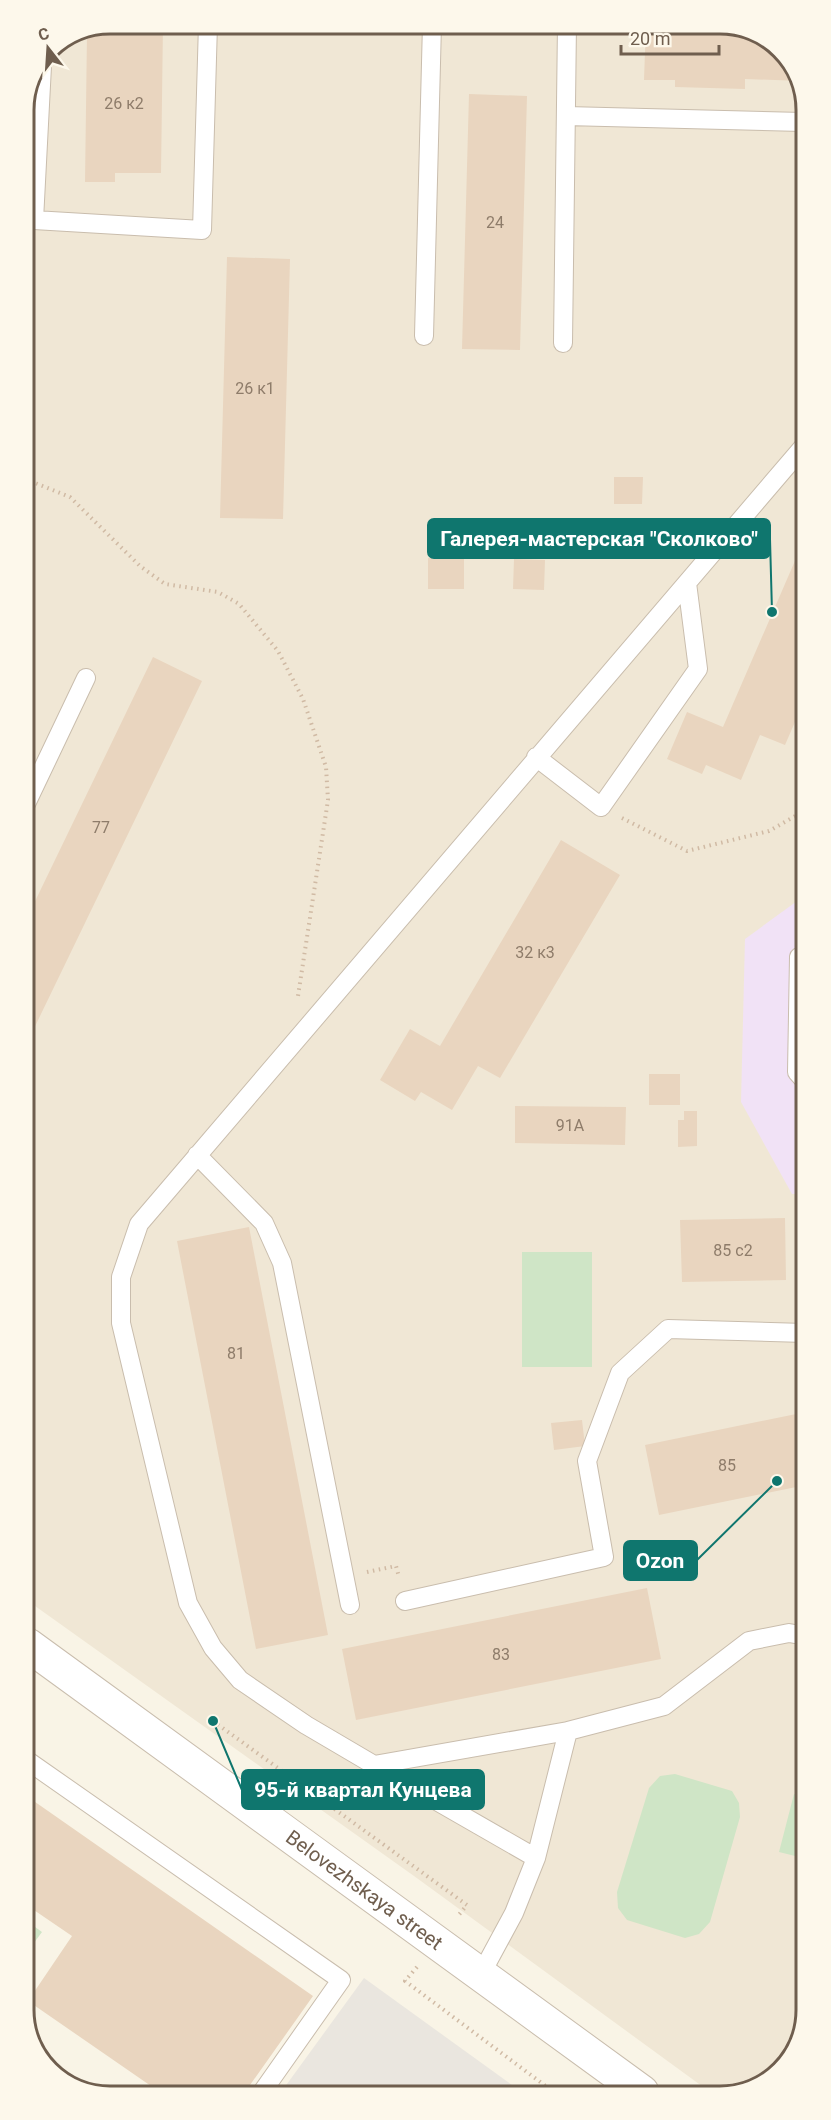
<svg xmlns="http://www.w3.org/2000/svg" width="831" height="2120" viewBox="0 0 831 2120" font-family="Roboto,sans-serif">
<rect width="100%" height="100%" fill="#f9f4e6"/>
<!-- residential -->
<path fill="#f0e7d5" d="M111 24H726L773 42 803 83 807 2010 789 2062 748 2092H710L414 1876 28 1601 24 105 50 49Z"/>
<!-- industrial -->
<path fill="#eae6df" d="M364 1978 523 2093 279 2095Z"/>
<!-- education -->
<path fill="#f1e2f6" d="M804 896 805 1194H792L741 1102 745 939Z"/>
<!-- green -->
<path fill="#cfe5c6" d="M522 1252H592V1367H522Z
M675 1774 732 1791 739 1803 740 1817 710 1922 699 1934 685 1938 627 1920 618 1908 617 1892 649 1788 660 1776Z
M794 1794 806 1798 807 1859 779 1852Z
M28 1922 42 1932 28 1951Z"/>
<!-- building -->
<path fill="#e9d5bf" d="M111 24H163L161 173H115V182H85L87 34Z
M646 24 684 25V34L697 35V27H728V36L739 37V29L773 42 801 81 745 79V89L675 87V80H644Z
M469 94 527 96 520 350 462 349Z
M227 257 290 259 283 519 220 518Z
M614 477H643L642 504H614Z
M804 540V701L785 745 760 735 741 780 706 765 702 774 667 759 687 712 723 727Z
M428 558H464V589H428Z
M514 559 545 560 544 590 513 589Z
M153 657 202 681 26 1045V920Z
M561 840 620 875 500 1078 478 1066 452 1110 421 1092 415 1101 380 1080 410 1029 440 1046Z
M649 1074H680V1105H649Z
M515 1106 626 1107 625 1145 515 1143Z
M684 1111H697V1146L678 1147V1120H684Z
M785 1218 786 1280 682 1282 680 1220Z
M249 1227 328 1635 256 1649 177 1241Z
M806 1412V1485L659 1515 645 1445Z
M582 1420 585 1446 554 1450 551 1423Z
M647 1588 661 1659 356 1720 342 1649Z
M28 1797 313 1996 243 2095H164L28 2001 72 1936 28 1906Z"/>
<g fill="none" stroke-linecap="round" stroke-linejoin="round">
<defs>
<path id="service" d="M42 66 34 220 202 230 208 24
M566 116 803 122
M424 336 432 24
M563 343 567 24
M536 757 601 807 698 669 687 583
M26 804 86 678
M805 958 799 957 797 1072 805 1081
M197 1155 264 1223 282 1263 350 1605
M405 1601 604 1557 587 1461 620 1373 668 1329 805 1333
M568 1731 664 1706 749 1641 789 1633 806 1636
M28 1761 341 1980 260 2095
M374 1765 536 1858
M480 1976 514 1913 536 1858 568 1731 374 1765 306 1725 240 1680 213 1648 188 1603 121 1323V1277L139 1224 803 447"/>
<g id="tertiary">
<path id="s1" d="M28 1645 642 2092"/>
</g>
</defs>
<!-- service casing -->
<use href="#service" stroke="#c9bdad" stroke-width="20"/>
<!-- tertiary casing -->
<use href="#tertiary" stroke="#c9bdad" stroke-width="35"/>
<!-- path -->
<path stroke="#d0baa4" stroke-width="4" stroke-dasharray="1.5 4.5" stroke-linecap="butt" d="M25 479 70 497 140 566 165 584 218 592 239 604 278 651 303 699 326 767 328 800 298 996
M622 818 687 851 769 831 804 811
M367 1572 396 1566 399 1577
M213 1721 467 1905 457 1917
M417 1967 405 1981 555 2093"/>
<!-- service -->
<use href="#service" stroke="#fff" stroke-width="18"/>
<!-- tertiary -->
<use href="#tertiary" stroke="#fff" stroke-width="33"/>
</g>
<g text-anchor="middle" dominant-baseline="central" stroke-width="4.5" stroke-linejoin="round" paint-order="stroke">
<!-- number labels -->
<g font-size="16" fill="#8e7c6a">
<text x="124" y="103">26 к2</text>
<text x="495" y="222">24</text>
<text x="255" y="388">26 к1</text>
<text x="101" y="827">77</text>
<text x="535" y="952">32 к3</text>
<text x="570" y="1125">91А</text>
<text x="733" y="1250">85 с2</text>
<text x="236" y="1353">81</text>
<text x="727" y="1465">85</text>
<text x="501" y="1654">83</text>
</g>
<!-- street labels -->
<g font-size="20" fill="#6f5e4e" stroke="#fdf8eb">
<text stroke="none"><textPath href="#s1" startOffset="416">Belovezhskaya street</textPath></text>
</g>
</g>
<!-- crop -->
<path d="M0 0H831V2120H0ZM110 34H720A76 76 0 0 1 796 110V2010A76 76 0 0 1 720 2086H110A76 76 0 0 1 34 2010V110A76 76 0 0 1 110 34Z" fill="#fdf8eb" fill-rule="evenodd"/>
<path fill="none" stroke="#6f5e4e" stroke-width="3" d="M110 34H720A76 76 0 0 1 796 110V2010A76 76 0 0 1 720 2086H110A76 76 0 0 1 34 2010V110A76 76 0 0 1 110 34Z"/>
<!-- callouts -->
<path fill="none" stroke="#0f766e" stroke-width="2" d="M772 612L770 539M777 1481L697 1560M213 1721L242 1790"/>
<g fill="#0f766e" stroke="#fdf8eb" stroke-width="2">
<circle cx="772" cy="612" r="6"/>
<circle cx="777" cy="1481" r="6"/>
<circle cx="213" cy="1721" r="6"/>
</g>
<g fill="#0f766e" stroke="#0f766e" stroke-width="2">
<rect x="428" y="519" width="342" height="39" rx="6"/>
<rect x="624" y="1541" width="73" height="39" rx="6"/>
<rect x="242" y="1770" width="242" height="39" rx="6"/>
</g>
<g font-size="21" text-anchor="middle" font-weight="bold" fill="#fff">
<text x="599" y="546">Галерея-мастерская "Сколково"</text>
<text x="660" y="1568">Ozon</text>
<text x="363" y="1797">95-й квартал Кунцева</text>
</g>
<!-- north arrow -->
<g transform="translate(48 48) rotate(343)" stroke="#fdf8eb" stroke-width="4.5" paint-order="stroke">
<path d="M0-4.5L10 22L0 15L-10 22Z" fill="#6f5e4e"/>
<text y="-9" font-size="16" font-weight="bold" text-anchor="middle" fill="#6f5e4e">С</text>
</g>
<!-- scale -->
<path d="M621 45v9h98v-9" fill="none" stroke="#6f5e4e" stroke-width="3"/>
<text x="630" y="45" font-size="18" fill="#6f5e4e" stroke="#fdf8eb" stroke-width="4.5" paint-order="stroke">20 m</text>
</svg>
